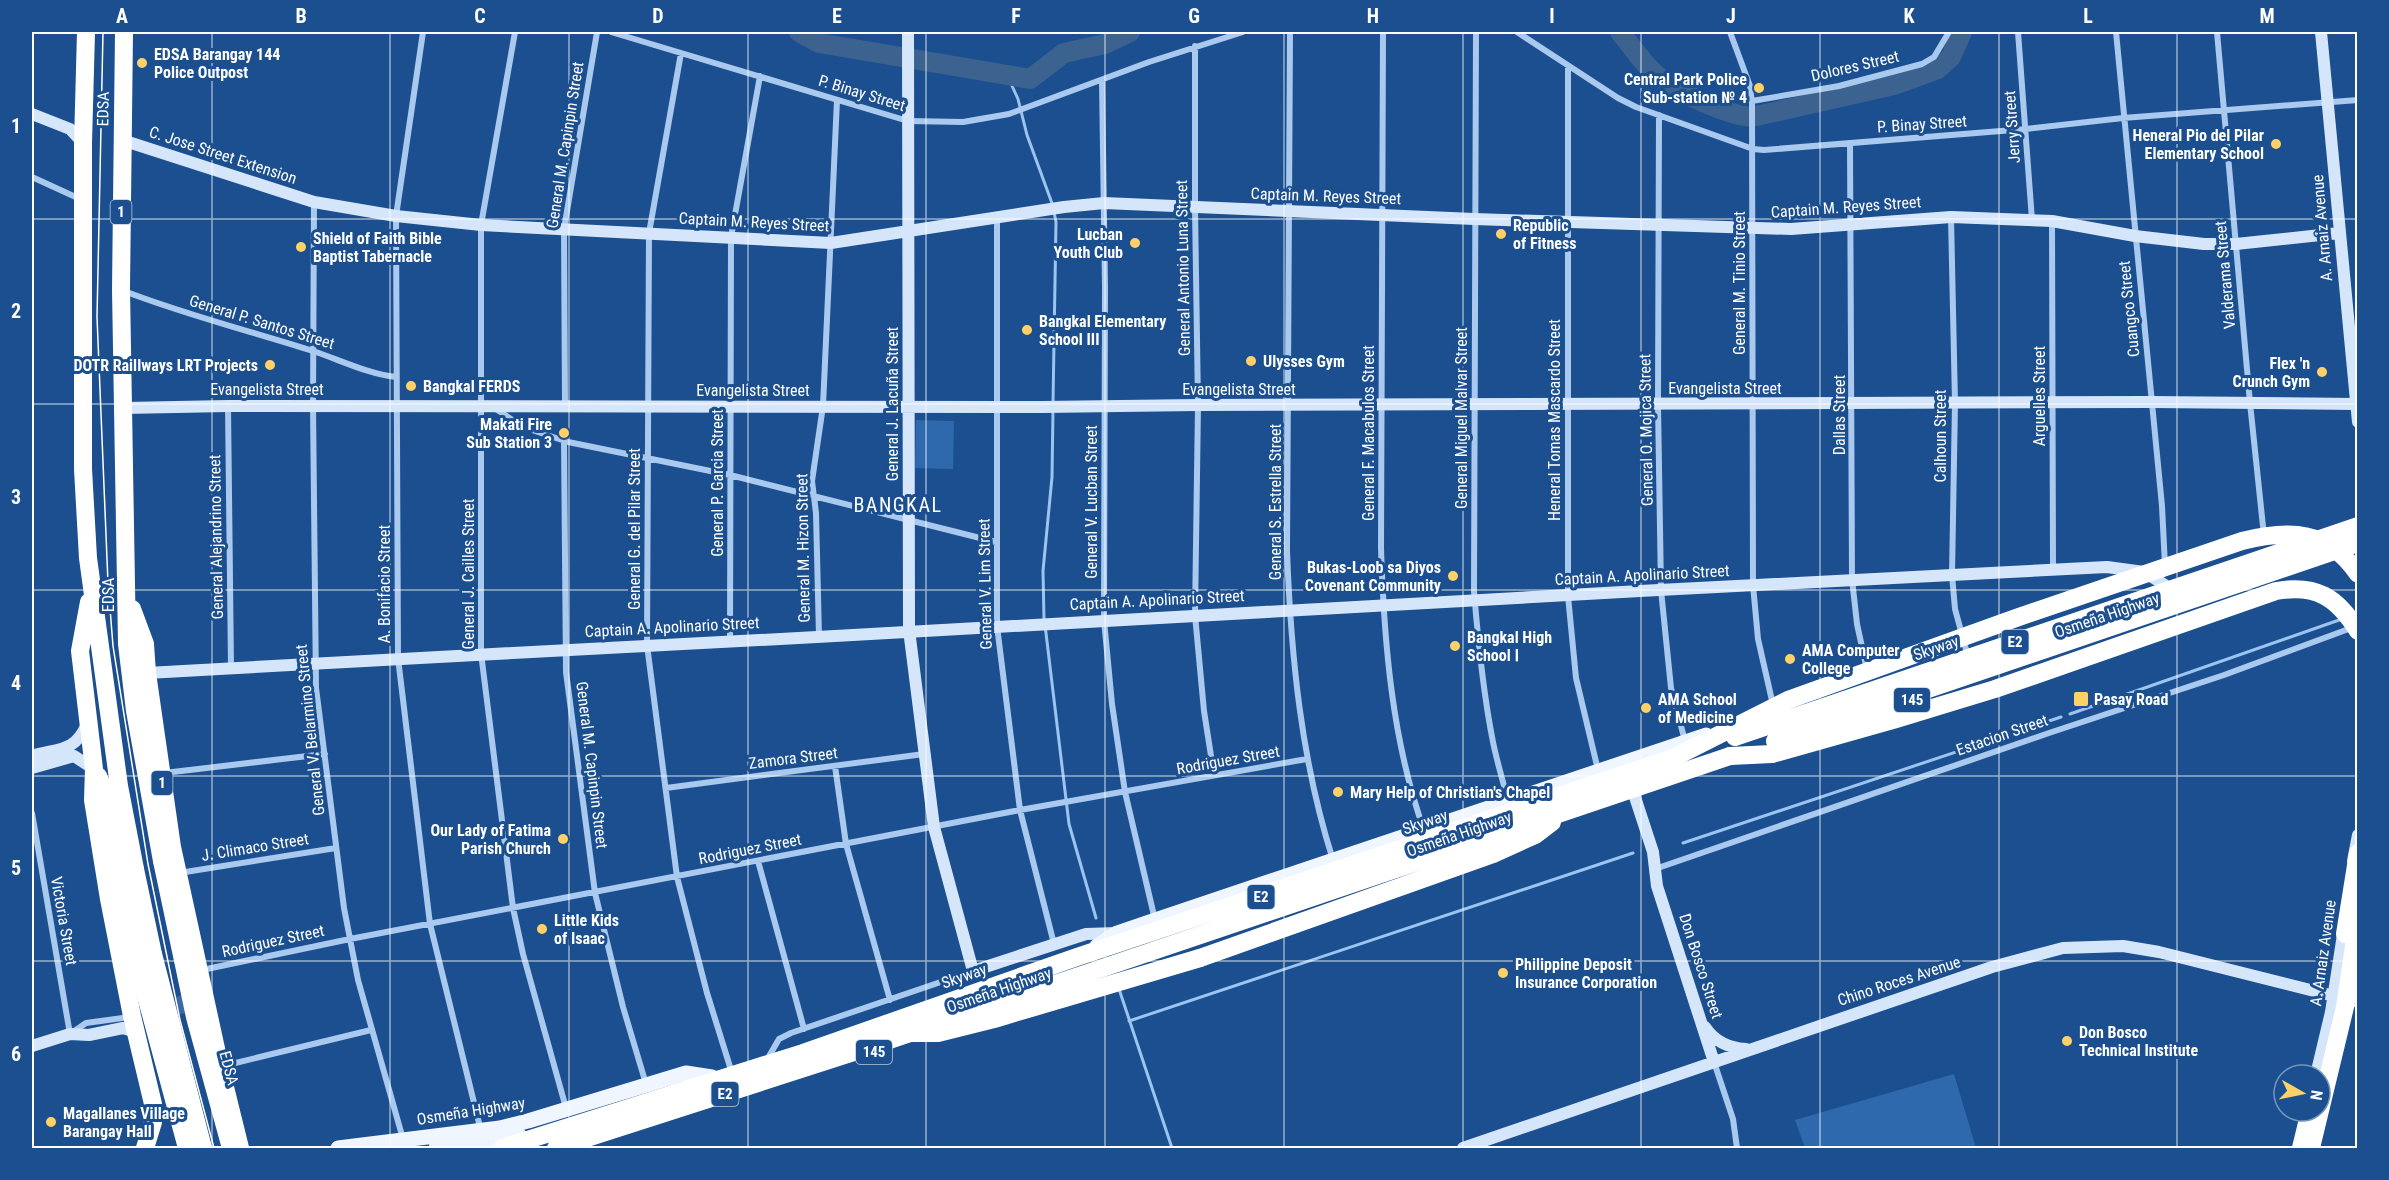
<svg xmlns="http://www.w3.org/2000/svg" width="2389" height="1180" viewBox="0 0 2389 1180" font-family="'Roboto Condensed',sans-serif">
<rect width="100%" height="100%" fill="#1b4f8f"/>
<!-- green -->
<path fill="#2e69ad" d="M916 420 954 421 953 469 915 468Z
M1954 1074 1976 1148H1805L1795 1120Z"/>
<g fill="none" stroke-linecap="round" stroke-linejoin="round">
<!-- stream -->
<path stroke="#9cc4f0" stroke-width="3" d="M1008 77 1018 99 1027 135 1053 206
M1053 403 1056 222 1054 212
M1044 619 1043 571 1052 477 1053 410
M1045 625 1069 824 1096 918
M2070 714 2342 619
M1683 843 2061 717
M1119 989 1172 1148
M1129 1021 1633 853"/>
<!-- river -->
<path stroke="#3c6290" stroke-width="20" d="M799 32 819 43 1030 79 1064 53 1105 44 1130 32
M1620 32C1633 48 1646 68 1663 80 1684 95 1727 115 1752 117L1894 85 1938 69 1951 57 1962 32"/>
<!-- highway-tunnel -->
<path stroke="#3d69a0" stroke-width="18" stroke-dasharray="18 9" stroke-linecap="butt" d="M151 1012 197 1001"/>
<!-- street -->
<path stroke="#a9c9ee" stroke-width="6" d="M423 32 396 216 398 658 430 924 481 1131
M515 32 481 225V653L513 908 523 954 566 1108
M611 32 908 121 963 122 1009 114 1149 62 1243 32
M1290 32 1287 551C1291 656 1301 760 1333 860
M1383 32 1381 548C1384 642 1392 741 1424 830
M1476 32 1474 591C1478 641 1483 692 1493 742 1497 762 1503 781 1508 801
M1517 32 1618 98 1636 107 1753 149 1764 150 2026 129 2123 118 2358 100
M1730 32 1750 86 1752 104 1753 585 1758 639 1773 705
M2018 32 2032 220
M2116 32 2162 506 2165 566
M2217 32 2250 403 2264 536
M1195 46V208L1198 405 1195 615 1204 711 1214 775
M681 53 649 233 647 645 677 877 707 993 731 1070
M1568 66V596L1576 678 1598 770
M1102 80 1105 287 1104 620 1112 704 1125 792 1155 920
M1752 101 1839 86 1922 64 1934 57 1949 32
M1659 115 1658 405 1661 590 1671 688 1685 741
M1850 143 1852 579 1857 624 1867 670
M32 177 80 199
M314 202 313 406 316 688 344 908 358 980 403 1139
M1951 217 1955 403 1952 575 1955 609 1967 653
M997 218V626L1020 810 1054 944
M2052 221 2053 569
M124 291C186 315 250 331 313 351 340 360 368 374 396 377
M228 406 231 668
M565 407 564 229 597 32
M496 409 523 427 568 442 730 475 996 542
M564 441 566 672 595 893 623 1007 646 1084
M819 636 816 513 812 481 823 406 837 100
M730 641 731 237 760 76
M835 766 846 844 890 1000
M164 773 325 754
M666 788 924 754
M32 813 70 1034 86 1023 130 1017
M758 861 804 1029
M1655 869 2049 733 2224 675 2354 627
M179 873 336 848
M202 970 350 939 1020 810 1307 759
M768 1058 779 1039 791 1033 973 971
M1714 1062 1733 1119 1737 1148
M223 1066 371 1030"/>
<!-- secondary -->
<path stroke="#d6e6fa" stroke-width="12" d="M908 32 909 630 934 827 973 971 1086 934 1117 933
M2321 32 2358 422
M32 114 70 129 83 143
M122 140 314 202 396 216 481 225 831 243 1064 207 1104 203 1474 219 1791 229 1951 217 2052 221 2135 236 2204 244H2236L2339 233
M123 408 228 406 1042 407 1198 405 2151 402 2356 404
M147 673C370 659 594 650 817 637 1246 611 1677 589 2107 567L2144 572 2165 585
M32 756C57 748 75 753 87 724
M32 768 74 756 94 769
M1634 794 1653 852 1657 886 1714 1062
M2353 861 2358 835
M1705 1027C1715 1042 1729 1048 1746 1049
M32 1046 70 1034 89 1035 123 1028 136 1032
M2316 1075 2331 1012 2344 928
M1463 1148 1992 967 2063 948 2123 946 2159 952 2358 1002"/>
<!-- primary -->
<path stroke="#f0f6ff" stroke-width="15" d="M1097 946 1117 933 1155 920 1706 735
M338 1148 500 1128 528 1121 686 1073 712 1077
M436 1148 485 1143 519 1135"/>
<!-- highway -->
<path stroke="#fff" stroke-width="18" d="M86 32 83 143V469L88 558 119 786 135 869
M124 32 121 289 127 644 135 711 162 861
M89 602 80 651 94 769 93 800 109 899 132 1016 153 1104V1122L145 1148
M132 609 145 644 147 673 172 847 220 1067 240 1148
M98 776 105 793 111 828
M1200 958 1493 854 1535 835 1552 822
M502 1148 803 1053 1077 957 1673 758
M556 1148 854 1052 1730 756
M2301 1148 2310 1111"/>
<!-- tram -->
<path stroke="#fff" stroke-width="1.5" d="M103 32 97 317 108 583 113 646 148 864 180 1020 214 1148"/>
<!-- highway-bridge -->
<path stroke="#fff" stroke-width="18" d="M1735 737 2358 526
M1775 741 2358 543
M1730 756 1772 754 1896 719 1995 689 2276 591C2316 584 2337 597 2358 631
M1673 758 1788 700 2016 618 2242 541C2290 529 2328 530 2358 574
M111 828 139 970 187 1148
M162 861 195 1017 231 1148
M135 869 153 954 203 1148
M2345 934 2358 853
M912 1033H938L994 1019 1200 958
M2311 1148 2345 1007 2358 919"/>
</g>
<!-- grid -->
<path fill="none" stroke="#fff" stroke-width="1.5" stroke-opacity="0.55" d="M212 32V1148M390 32V1148M569 32V1148M748 32V1148M926 32V1148M1105 32V1148M1284 32V1148M1463 32V1148M1641 32V1148M1820 32V1148M1999 32V1148M2177 32V1148M32 219H2358M32 404H2358M32 590H2358M32 776H2358M32 961H2358"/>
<!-- markers -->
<g fill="#ffd166" stroke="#1b4f8f" stroke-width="2">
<circle cx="142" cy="63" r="6"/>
<circle cx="1759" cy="88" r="6"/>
<circle cx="2276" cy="144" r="6"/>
<circle cx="1501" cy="234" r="6"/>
<circle cx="1135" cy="243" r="6"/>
<circle cx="301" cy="247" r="6"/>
<circle cx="1027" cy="330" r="6"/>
<circle cx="1251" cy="361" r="6"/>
<circle cx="270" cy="365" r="6"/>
<circle cx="2322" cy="372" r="6"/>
<circle cx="411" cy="386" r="6"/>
<circle cx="564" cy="433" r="6"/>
<circle cx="1453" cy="576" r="6"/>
<circle cx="1455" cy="646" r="6"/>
<circle cx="1790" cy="659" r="6"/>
<rect x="2073" y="691" width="16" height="16" rx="3"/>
<circle cx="1646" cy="708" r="6"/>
<circle cx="1338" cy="792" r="6"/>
<circle cx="563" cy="839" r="6"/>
<circle cx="542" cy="929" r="6"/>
<circle cx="1503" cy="973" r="6"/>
<circle cx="2067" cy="1041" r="6"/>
<circle cx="51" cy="1122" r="6"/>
</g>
<g text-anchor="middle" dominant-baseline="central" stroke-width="6" stroke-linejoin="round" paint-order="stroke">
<!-- shield labels -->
<g fill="#1b4f8f" stroke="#bbcadd" stroke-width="1.5">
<rect x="110.5" y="200" width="21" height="24" rx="4.5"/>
<rect x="2001.5" y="630" width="27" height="24" rx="4.5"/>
<rect x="1894" y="688" width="36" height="24" rx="4.5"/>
<rect x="151.5" y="771" width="21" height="24" rx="4.5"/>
<rect x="1247.5" y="885" width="27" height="24" rx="4.5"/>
<rect x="856" y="1040" width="36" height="24" rx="4.5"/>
<rect x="711.5" y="1082" width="27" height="24" rx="4.5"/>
</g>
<g font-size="15" font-weight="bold" fill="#fff">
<text x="121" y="212">1</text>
<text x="2015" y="642">E2</text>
<text x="1912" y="700">145</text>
<text x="162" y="783">1</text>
<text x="1261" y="897">E2</text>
<text x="874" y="1052">145</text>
<text x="725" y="1094">E2</text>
</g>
<!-- poi labels -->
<g font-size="16" font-weight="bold" fill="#fff" stroke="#1b4f8f" text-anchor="start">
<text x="154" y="54">EDSA Barangay 144<tspan x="154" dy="18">Police Outpost</tspan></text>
<text x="1747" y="79" text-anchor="end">Central Park Police<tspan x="1747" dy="18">Sub-station № 4</tspan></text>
<text x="2264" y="135" text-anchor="end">Heneral Pio del Pilar<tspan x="2264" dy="18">Elementary School</tspan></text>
<text x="1513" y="225">Republic<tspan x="1513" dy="18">of Fitness</tspan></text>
<text x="1123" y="234" text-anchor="end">Lucban<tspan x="1123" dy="18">Youth Club</tspan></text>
<text x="313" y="238">Shield of Faith Bible<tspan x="313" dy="18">Baptist Tabernacle</tspan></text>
<text x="1039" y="321">Bangkal Elementary<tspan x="1039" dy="18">School III</tspan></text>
<text x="1263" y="361">Ulysses Gym</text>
<text x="2310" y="363" text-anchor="end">Flex 'n<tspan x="2310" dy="18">Crunch Gym</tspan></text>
<text x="258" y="365" text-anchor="end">DOTR Raillways LRT Projects</text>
<text x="423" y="386">Bangkal FERDS</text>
<text x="552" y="424" text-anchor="end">Makati Fire<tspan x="552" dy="18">Sub Station 3</tspan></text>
<text x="1441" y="567" text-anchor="end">Bukas-Loob sa Diyos<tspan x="1441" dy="18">Covenant Community</tspan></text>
<text x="1467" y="637">Bangkal High<tspan x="1467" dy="18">School Ⅰ</tspan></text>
<text x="1802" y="650">AMA Computer<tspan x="1802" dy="18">College</tspan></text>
<text x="1658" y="699">AMA School<tspan x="1658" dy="18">of Medicine</tspan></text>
<text x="2094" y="699">Pasay Road</text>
<text x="1350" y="792">Mary Help of Christian's Chapel</text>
<text x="551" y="830" text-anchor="end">Our Lady of Fatima<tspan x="551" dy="18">Parish Church</tspan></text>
<text x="554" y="920">Little Kids<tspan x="554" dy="18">of Isaac</tspan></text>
<text x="1515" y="964">Philippine Deposit<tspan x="1515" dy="18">Insurance Corporation</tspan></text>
<text x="2079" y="1032">Don Bosco<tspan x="2079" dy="18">Technical Institute</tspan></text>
<text x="63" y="1113">Magallanes Village<tspan x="63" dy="18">Barangay Hall</tspan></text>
</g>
<!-- street labels -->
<g font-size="16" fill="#fff" stroke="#1b4f8f">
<text transform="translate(1855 66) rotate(-13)">Dolores Street</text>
<text transform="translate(862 93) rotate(17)">P. Binay Street</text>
<text transform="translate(103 109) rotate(-89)">EDSA</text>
<text transform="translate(1922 124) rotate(-4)">P. Binay Street</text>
<text transform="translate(2012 127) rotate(-94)">Jerry Street</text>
<text transform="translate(565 145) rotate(-81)">General M. Capinpin Street</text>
<text transform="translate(223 155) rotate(18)">C. Jose Street Extension</text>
<text transform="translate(1326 196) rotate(2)">Captain M. Reyes Street</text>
<text transform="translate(1846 207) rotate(-4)">Captain M. Reyes Street</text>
<text transform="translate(754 222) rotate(3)">Captain M. Reyes Street</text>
<text transform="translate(2322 228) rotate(-95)">A. Arnaiz Avenue</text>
<text transform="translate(1183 268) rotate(-91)">General Antonio Luna Street</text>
<text transform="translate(2225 275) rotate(-95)">Valderama Street</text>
<text transform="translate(1739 283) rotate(-90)">General M. Tinio Street</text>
<text transform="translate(2129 309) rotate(-96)">Cuangco Street</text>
<text transform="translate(262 322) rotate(17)">General P. Santos Street</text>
<text x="1725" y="388">Evangelista Street</text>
<text x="267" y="389">Evangelista Street</text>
<text x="1239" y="389">Evangelista Street</text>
<text x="753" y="390">Evangelista Street</text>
<text transform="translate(2039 396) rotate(-90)">Arguelles Street</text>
<text transform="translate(892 404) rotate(-90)">General J. Lacuña Street</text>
<text transform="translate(1839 415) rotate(-90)">Dallas Street</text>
<text transform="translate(1461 418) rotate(-90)">General Miguel Malvar Street</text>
<text transform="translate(1554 420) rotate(-90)">Heneral Tomas Mascardo Street</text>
<text transform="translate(1646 430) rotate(-91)">General O. Mojica Street</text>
<text transform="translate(1368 433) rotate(-90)">General F. Macabulos Street</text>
<text transform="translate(1940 436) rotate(-90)">Calhoun Street</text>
<text transform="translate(717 483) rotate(-90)">General P. Garcia Street</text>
<text transform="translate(1091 502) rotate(-90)">General V. Lucban Street</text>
<text transform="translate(1275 502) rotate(-90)">General S. Estrella Street</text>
<text transform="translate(634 529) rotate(-90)">General G. del Pilar Street</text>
<text transform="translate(216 537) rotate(-91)">General Alejandrino Street</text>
<text transform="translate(803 548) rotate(-91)">General M. Hizon Street</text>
<text transform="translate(468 574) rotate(-90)">General J. Cailles Street</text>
<text transform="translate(1642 575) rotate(-3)">Captain A. Apolinario Street</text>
<text transform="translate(384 584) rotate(-90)">A. Bonifacio Street</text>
<text transform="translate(985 584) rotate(-91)">General V. Lim Street</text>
<text transform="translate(108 595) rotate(-90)">EDSA</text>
<text transform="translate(1157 600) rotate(-3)">Captain A. Apolinario Street</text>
<text transform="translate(2107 615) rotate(-19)">Osmeña Highway</text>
<text transform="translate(672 627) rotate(-3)">Captain A. Apolinario Street</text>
<text transform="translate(1936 648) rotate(-19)">Skyway</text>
<text transform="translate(310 730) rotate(-96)">General V. Belarmino Street</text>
<text transform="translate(2002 735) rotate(-19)">Estacion Street</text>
<text transform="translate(793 758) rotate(-7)">Zamora Street</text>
<text transform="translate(1228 760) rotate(-10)">Rodriguez Street</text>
<text transform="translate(592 765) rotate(83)">General M. Capinpin Street</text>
<text transform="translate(1425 822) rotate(-19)">Skyway</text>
<text transform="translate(1459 834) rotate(-19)">Osmeña Highway</text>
<text transform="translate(255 847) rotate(-9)">J. Climaco Street</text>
<text transform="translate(750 849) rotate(-11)">Rodriguez Street</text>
<text transform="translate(64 921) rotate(80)">Victoria Street</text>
<text transform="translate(273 941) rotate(-12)">Rodriguez Street</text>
<text transform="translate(2323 953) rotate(-82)">A. Arnaiz Avenue</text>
<text transform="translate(1701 966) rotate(72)">Don Bosco Street</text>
<text transform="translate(964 976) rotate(-19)">Skyway</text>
<text transform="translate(1899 981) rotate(-18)">Chino Roces Avenue</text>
<text transform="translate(999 990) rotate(-19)">Osmeña Highway</text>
<text transform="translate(229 1068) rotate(75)">EDSA</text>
<text transform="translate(471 1111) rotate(-9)">Osmeña Highway</text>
</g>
<!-- quarter labels -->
<g font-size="20" letter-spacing="1.5" fill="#fff" stroke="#1b4f8f">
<text x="898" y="505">BANGKAL</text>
</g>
</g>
<!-- border -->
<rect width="2389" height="1180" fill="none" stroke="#1b4f8f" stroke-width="66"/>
<!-- north arrow -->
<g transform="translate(2302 1093) rotate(99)"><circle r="28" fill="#1b4f8f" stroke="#7695bc" stroke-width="1.5"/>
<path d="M0-4.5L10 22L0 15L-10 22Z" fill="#ffd166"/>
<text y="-9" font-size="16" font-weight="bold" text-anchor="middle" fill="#ffffff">N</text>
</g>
<rect x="33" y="33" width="2323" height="1114" fill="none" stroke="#fff" stroke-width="2"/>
<g font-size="20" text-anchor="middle" font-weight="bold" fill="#fff">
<text x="122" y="23">A</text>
<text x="301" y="23">B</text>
<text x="480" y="23">C</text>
<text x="658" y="23">D</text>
<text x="837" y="23">E</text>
<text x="1016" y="23">F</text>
<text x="1194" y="23">G</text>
<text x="1373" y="23">H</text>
<text x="1552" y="23">I</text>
<text x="1731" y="23">J</text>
<text x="1909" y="23">K</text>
<text x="2088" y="23">L</text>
<text x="2267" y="23">M</text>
<text x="16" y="133">1</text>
<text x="16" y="318">2</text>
<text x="16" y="504">3</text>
<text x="16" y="690">4</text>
<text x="16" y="875">5</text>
<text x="16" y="1061">6</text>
</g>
</svg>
